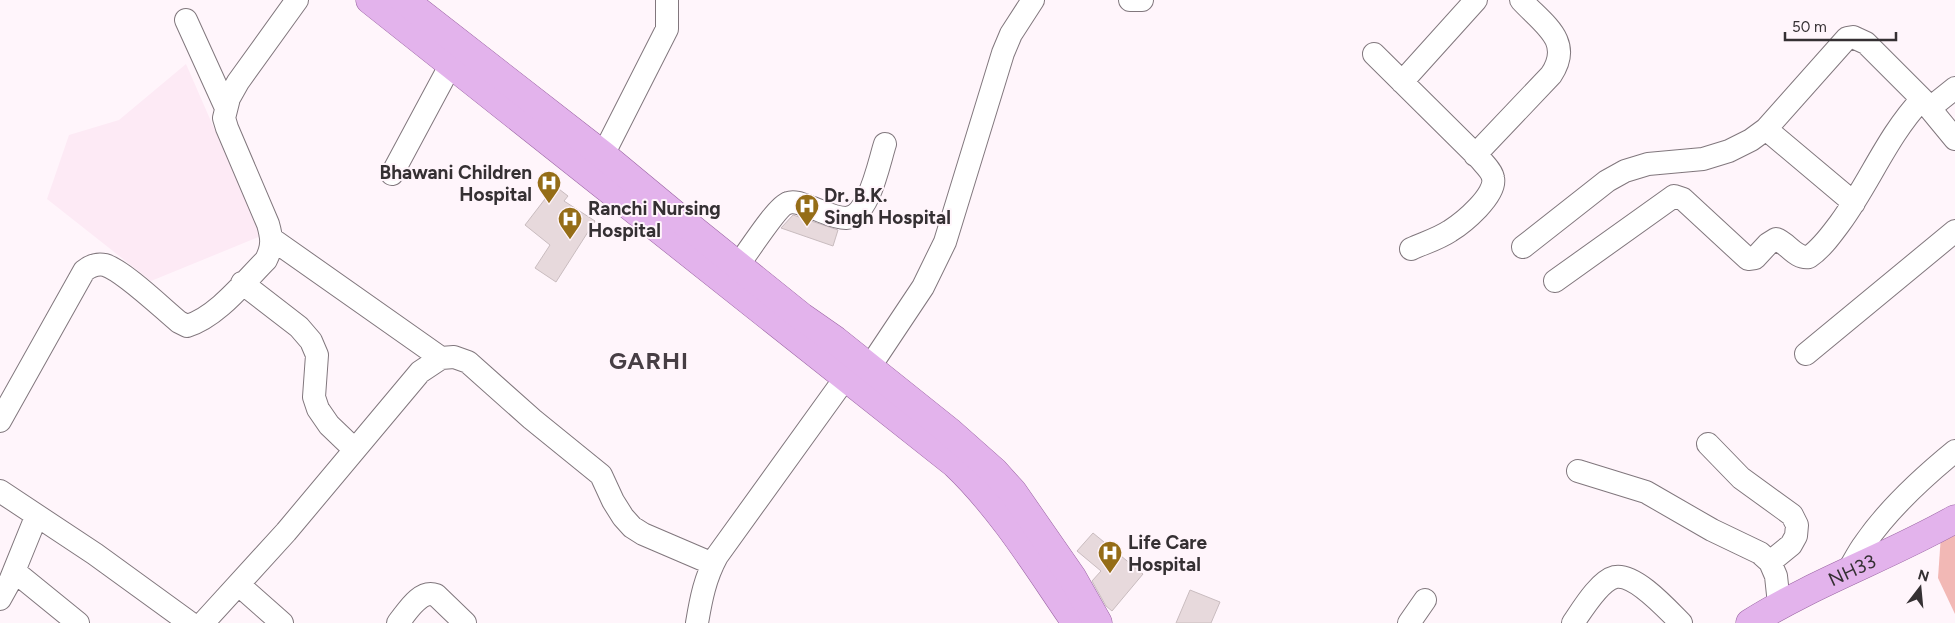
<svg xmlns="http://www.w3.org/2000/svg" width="1955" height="623" viewBox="0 0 1955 623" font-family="Figtree,sans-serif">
<rect width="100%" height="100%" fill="#fff5fb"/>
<!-- built -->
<path fill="#fdeaf5" d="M186 64 261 236 151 281 47 199 69 135 119 120Z"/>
<!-- green -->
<path fill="#f2b8b5" d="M1955 528V614L1938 578 1941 535Z"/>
<!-- building -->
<path fill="#e7d9dc" stroke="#c9bcbf" d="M555 186 568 196 564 201 595 221 556 282 535 268 550 245 525 225Z
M793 215 838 230 833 246 781 228Z
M1093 533 1143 574 1112 611 1106 606 1092 581 1101 571 1077 551Z
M1190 590 1220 602 1211 623H1176Z"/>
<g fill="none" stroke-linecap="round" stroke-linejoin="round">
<defs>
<path id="minor" d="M1130 0H1142
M186 20 226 108
M1374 54 1480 159C1484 164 1492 171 1493 178 1497 195 1463 223 1450 231 1438 239 1424 243 1411 249
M1402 82 1476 0
M1930 108 1955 88
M1766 129 1854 203
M603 155 667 29V0
M1475 155 1551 75C1574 41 1543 24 1521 0
M392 174 451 64
M272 239 441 358
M1523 247 1607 181 1625 171 1648 164 1703 159 1729 151 1751 140 1766 129 1847 38 1853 37 1866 43 1922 99 1955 139
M738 265C747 254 777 206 788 203 796 200 806 206 813 208 824 212 835 218 846 218 869 217 879 162 885 144
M1555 281 1674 196 1683 199 1748 259 1755 258 1768 244 1776 239C1788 243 1795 259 1809 257 1822 248 1831 235 1840 223 1870 182 1887 136 1922 99
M242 283 299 327 311 341 317 355 314 397 318 409 329 425 354 449
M1806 354 1955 231
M869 368 923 287 945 242 1003 53 1011 34 1033 0
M0 421 84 271C90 266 96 263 105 265 124 271 162 308 179 322L187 326C217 317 244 282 266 260 273 246 272 238 268 224L227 128 224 118 229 98 238 82 297 0
M1708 444 1741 478 1792 515 1797 525 1796 536 1791 545 1770 562
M1578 471 1646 492 1712 530 1760 553 1770 562 1776 576 1779 604
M0 491 95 554 190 623
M14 571 78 623
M1847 573C1853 563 1858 552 1865 543 1889 508 1922 478 1955 451
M239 585 282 623
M0 599 10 581 36 517
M203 623 286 532 420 372 441 358 454 357 468 362 532 419 601 475 613 501 623 517 632 527 643 534 713 564
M398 623C407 612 420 589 436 595L465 623
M697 623C701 599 705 578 717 556L846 377
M1409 623 1425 600
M1573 623C1582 610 1599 581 1615 577 1635 573 1668 610 1681 623"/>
<g id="major">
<path d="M370 0 955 464C1003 510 1038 568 1076 623"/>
<path d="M404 0 603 155 679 218 802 317 835 340 950 432 994 471 1013 492 1072 577 1098 623"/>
<path id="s1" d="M1750 623C1815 582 1888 557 1955 519"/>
</g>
</defs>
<!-- minor casing -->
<use href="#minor" stroke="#81777d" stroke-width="24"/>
<!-- major casing -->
<use href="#major" stroke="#9a65a3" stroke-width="29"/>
<!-- minor -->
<use href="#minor" stroke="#fff" stroke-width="22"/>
<!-- major -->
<use href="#major" stroke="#e3b3ec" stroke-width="28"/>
</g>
<!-- icons -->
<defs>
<symbol id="hospital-pin" viewBox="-11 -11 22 30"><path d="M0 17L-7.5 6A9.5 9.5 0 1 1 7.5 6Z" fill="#956d17" stroke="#fff5fb"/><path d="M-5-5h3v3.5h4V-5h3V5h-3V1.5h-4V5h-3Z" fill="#fff"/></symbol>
</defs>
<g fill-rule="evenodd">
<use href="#hospital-pin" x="535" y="169" width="28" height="38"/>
<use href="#hospital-pin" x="793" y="192" width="28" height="38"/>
<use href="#hospital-pin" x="556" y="205" width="28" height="38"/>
<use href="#hospital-pin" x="1096" y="539" width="28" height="38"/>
</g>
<g text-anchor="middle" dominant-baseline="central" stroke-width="4" stroke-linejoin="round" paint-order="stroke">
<!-- poi labels -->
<g font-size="19" font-weight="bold" fill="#353033" stroke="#fff5fb" text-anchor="start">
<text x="532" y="172" text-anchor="end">Bhawani Children<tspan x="532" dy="22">Hospital</tspan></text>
<text x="824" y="195">Dr. B.K.<tspan x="824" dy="22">Singh Hospital</tspan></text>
<text x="588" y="208">Ranchi Nursing<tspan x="588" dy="22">Hospital</tspan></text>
<text x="1128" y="542">Life Care<tspan x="1128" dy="22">Hospital</tspan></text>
</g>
<!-- street labels -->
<g font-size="19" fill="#353033" stroke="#fff5fb">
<text stroke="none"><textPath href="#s1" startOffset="115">NH33</textPath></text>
</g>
<!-- district labels -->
<g font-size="24" font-weight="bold" letter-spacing="1" fill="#473e44" stroke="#fff5fb">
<text x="649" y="360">GARHI</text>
</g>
</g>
<!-- north arrow -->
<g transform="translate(1920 588) rotate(16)" stroke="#fff5fb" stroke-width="4" paint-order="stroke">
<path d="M0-4L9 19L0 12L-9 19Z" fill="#353033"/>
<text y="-8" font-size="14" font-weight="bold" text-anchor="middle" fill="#353033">N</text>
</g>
<!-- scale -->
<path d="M1785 32v8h111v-8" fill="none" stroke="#353033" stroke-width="2.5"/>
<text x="1792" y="32" font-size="15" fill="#353033" stroke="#fff5fb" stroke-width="4" paint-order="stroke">50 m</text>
</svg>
